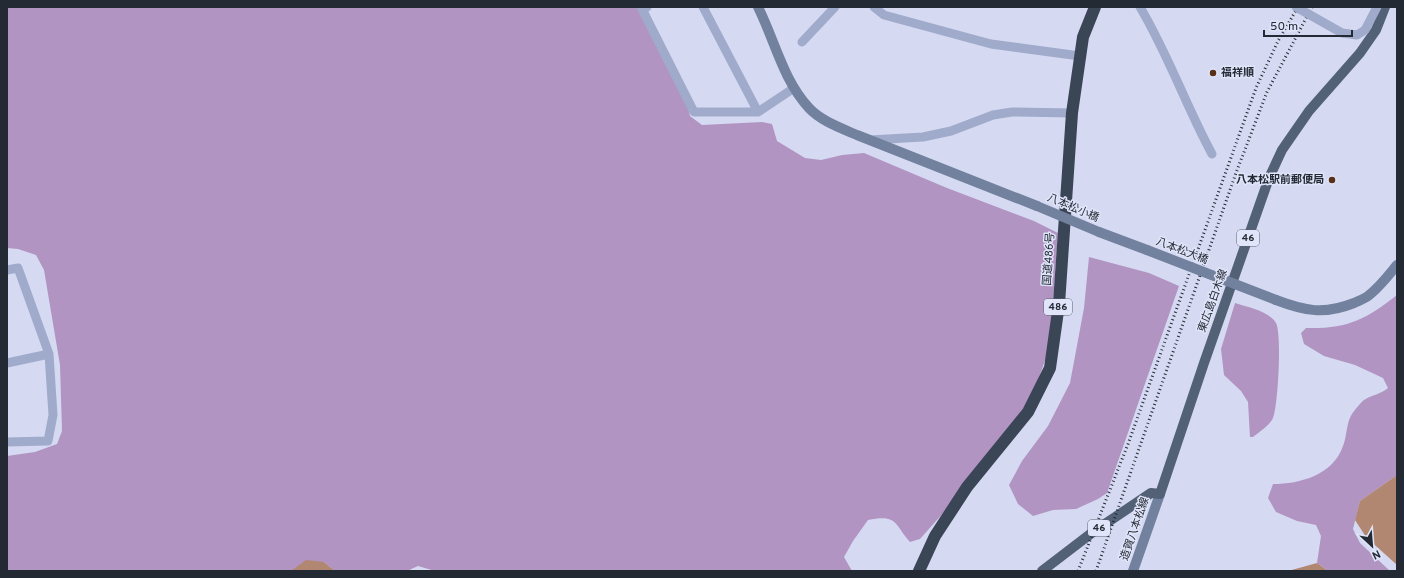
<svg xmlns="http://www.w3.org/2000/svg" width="1404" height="578" viewBox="0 0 1404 578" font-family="Overpass,'Noto Sans JP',sans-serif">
<rect width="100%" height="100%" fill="#d5daf2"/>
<!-- green -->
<path fill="#b194c2" d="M7 7H646L685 93 690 116 702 125 762 122 772 124 777 141 805 158 821 160 842 155 864 153 947 188 1034 221 1058 233 1053 306 1047 355 1038 380 1024 409 953 502 920 539 910 542C894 524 898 514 868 520L853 541 844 557 852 571H435L418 566 407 571H335L324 562 291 571H7V456L35 452 57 444 62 431 60 365 44 270 36 255 18 249 7 248Z
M1089 257 1149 273 1179 286 1107 493 1098 499 1076 509 1053 510 1033 516 1018 504 1009 485 1022 461 1048 426 1070 383 1084 308Z
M1397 295V475L1360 501 1353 529 1360 543 1390 571H1328L1317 563 1321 536 1316 525 1297 521 1276 512 1268 498 1273 484C1300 484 1333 475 1343 446 1347 437 1346 423 1352 414 1355 410 1360 403 1364 400 1372 395 1381 394 1388 388L1383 378 1355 365 1324 356 1304 344 1301 333 1306 328C1347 329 1365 320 1397 295Z
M1235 303C1247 307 1269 311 1276 323 1282 334 1278 406 1273 418 1270 425 1259 432 1253 437H1250L1248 402 1241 391 1224 375 1221 349Z"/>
<!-- water -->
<path fill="#b18772" d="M1397 475V565L1366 537 1355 520 1360 501Z
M306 560 324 562 335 571H291Z
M1317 563 1328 571H1288Z"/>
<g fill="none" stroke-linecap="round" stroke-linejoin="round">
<!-- street -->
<path stroke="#a0abcb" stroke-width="9" d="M647 7 642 9 694 112H758L794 88
M703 7 758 112
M874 7 884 15 991 44 1080 56
M1140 7C1168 54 1186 106 1212 154
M802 42 835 7
M870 140 923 137 951 131 993 115 1012 112 1072 113
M7 270 18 268 49 354 53 415 48 441 7 442
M7 363 49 354"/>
<!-- secondary -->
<path stroke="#72819e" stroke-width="10" d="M758 7C775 41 783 80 809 108 821 121 841 128 857 135L1037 206
M1099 232 1147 250
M1276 300C1305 311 1324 315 1354 303 1358 301 1364 299 1368 296 1379 288 1388 276 1397 265
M1133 571 1160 494"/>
<!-- primary -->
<path stroke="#536177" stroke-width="10" d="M1042 571 1093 532 1151 493 1160 494 1204 363 1269 178 1282 150 1309 111 1360 53 1376 30 1385 7"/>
<!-- highway -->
<path stroke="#3a4556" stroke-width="12" d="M919 571 935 536 967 487 1028 412 1050 368 1059 304 1072 113 1083 37 1095 7"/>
<!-- rail -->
<path stroke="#242a34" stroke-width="3" stroke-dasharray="1 3" stroke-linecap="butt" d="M1078 571 1128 444 1256 88 1278 41 1298 7
M1096 571 1236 173 1267 92 1312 7"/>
<!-- street-bridge -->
<path stroke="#a0abcb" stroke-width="9" d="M1296 7 1342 33 1357 35 1365 30 1377 7"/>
<!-- secondary-bridge -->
<path stroke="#72819e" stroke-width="10" d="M1037 206 1099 232
M1147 250 1276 300"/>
</g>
<!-- markers -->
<g fill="#582f17" stroke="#e1e5fa" stroke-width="1.5">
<circle cx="1213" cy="73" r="4"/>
<circle cx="1332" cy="180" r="4"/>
</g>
<g text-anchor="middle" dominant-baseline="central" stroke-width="3" stroke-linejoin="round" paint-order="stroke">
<!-- shield labels -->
<g fill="#e1e5fa" stroke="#5d626f" stroke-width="1">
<rect x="1237" y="230" width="22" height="16" rx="3"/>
<rect x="1044" y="299" width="28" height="16" rx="3"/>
<rect x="1088" y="520" width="22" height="16" rx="3"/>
</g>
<g font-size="10" font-weight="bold" fill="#242a34">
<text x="1248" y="238">46</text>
<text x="1058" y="307">486</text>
<text x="1099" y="528">46</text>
</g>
<!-- poi labels -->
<g font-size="11" font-weight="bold" fill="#242a34" stroke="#e1e5fa" text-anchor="start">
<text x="1221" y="73">福祥順</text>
<text x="1324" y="180" text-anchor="end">八本松駅前郵便局</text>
</g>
<!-- street labels -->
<g font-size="11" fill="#242a34" stroke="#e1e5fa">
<text transform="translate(1073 208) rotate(23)">八本松小橋</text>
<text transform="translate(1182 251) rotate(21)">八本松大橋</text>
<text transform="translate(1049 259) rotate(-86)">国道486号</text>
<text transform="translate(1213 301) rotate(-70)">東広島白木線</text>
<text transform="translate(1135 529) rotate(-71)">造賀八本松線</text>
</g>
</g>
<!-- border -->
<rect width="1404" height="578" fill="none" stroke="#242a34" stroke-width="16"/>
<!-- north arrow -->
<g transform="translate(1372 546) rotate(154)" stroke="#e1e5fa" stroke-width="3" paint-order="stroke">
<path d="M0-3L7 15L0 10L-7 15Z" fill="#242a34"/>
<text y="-6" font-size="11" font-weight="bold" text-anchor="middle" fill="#242a34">N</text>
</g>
<!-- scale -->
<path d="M1264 30v6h88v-6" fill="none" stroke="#242a34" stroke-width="2"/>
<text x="1270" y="30" font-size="12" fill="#242a34" stroke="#e1e5fa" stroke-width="3" paint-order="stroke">50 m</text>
</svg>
